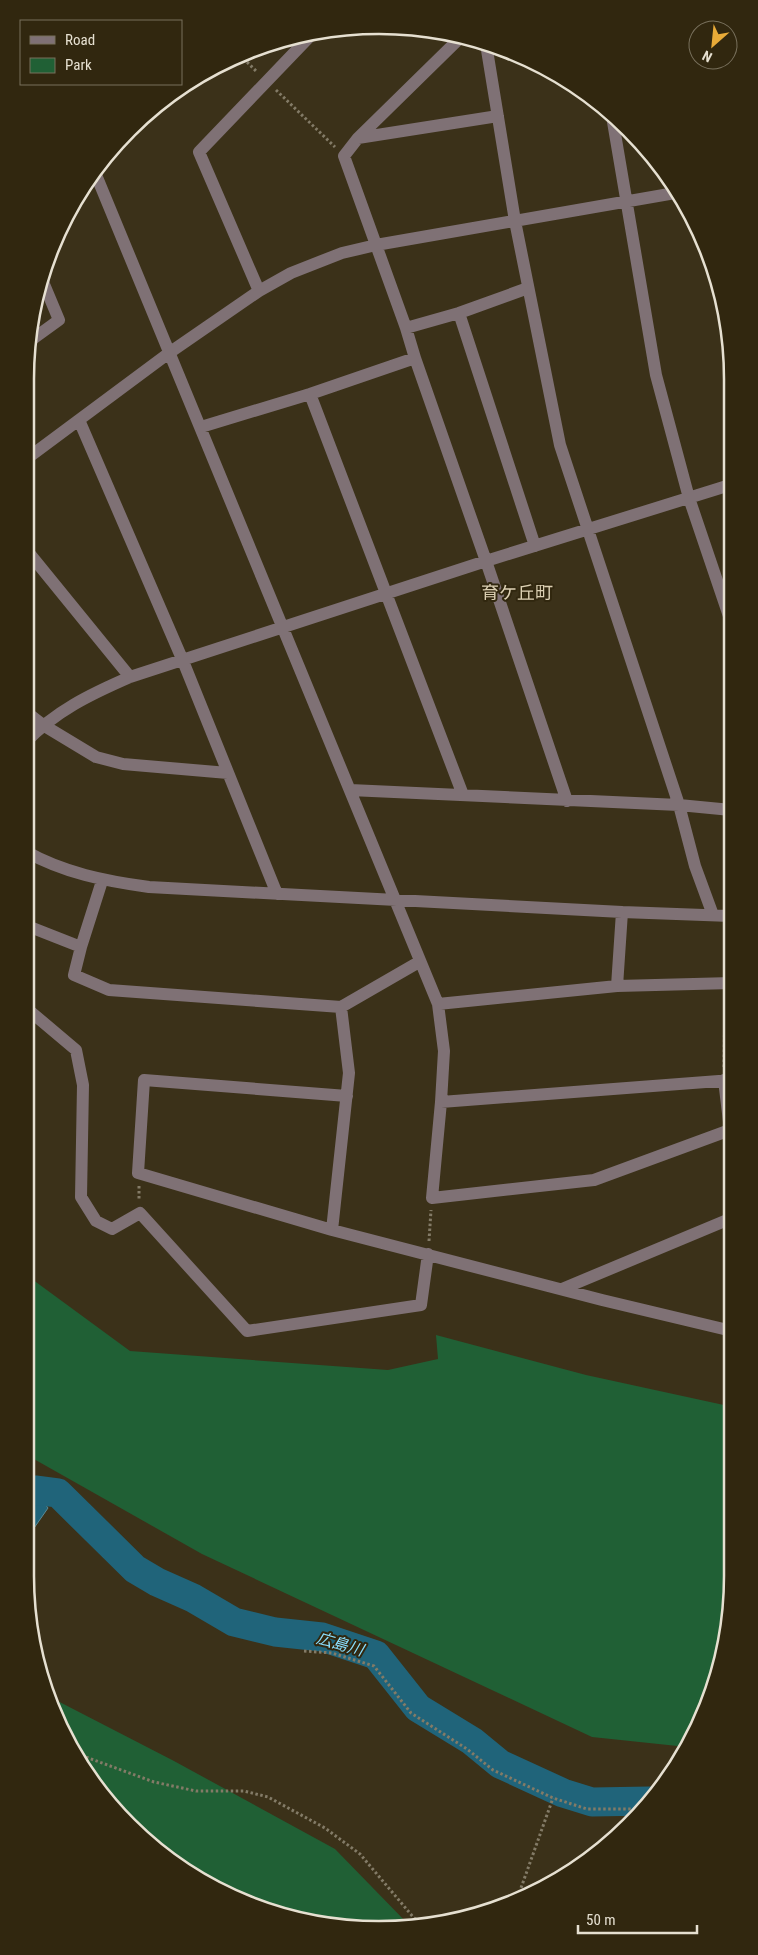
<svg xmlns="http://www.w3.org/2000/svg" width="758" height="1955" viewBox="0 0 758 1955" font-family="'Roboto Condensed','Noto Sans JP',sans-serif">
<rect width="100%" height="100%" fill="#3b3119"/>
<!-- green -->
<path fill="#206035" d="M25 1274 130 1351 388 1370 438 1359 436 1335 586 1375 733 1407C733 1515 746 1653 687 1747L592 1737 202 1554 25 1454Z
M46 1695 174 1761 335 1849 408 1924 333 1927 265 1911 202 1883 113 1809 72 1753Z"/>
<!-- water -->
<path fill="#20647a" stroke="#5b8994" d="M25 1477 48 1508 25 1541Z"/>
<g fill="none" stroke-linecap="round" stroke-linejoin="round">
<!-- river -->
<path stroke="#20647a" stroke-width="29" d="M25 1494 35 1490 58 1493 135 1569 157 1582 193 1598 234 1622 275 1632 322 1637 376 1655 418 1708 472 1741 500 1764 563 1793 592 1802 650 1801"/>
<!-- path -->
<path stroke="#837b67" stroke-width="3" stroke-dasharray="2.5 2.5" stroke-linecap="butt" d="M240 55 257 72
M276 90 335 147
M724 1067 725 996
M139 1186V1200
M429 1241 431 1210
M304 1651 332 1653 374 1666 411 1713 467 1749 493 1770 553 1798 587 1809H641
M72 1752 154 1782 196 1791H244L268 1797 325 1828 360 1854 414 1918 425 1924
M516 1902 553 1798"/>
<!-- minor -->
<path stroke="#7f7175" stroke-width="12" d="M462 36 358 138 344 156 406 328 415 358 486 561 567 801
M486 44 515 221 560 445 679 805 695 866 713 915
M612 116 656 375 689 498 731 622
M358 138 498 116
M94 170 438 1004 444 1051 441 1102 732 1080
M259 291 199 152 314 32
M459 313 535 546
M406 328 459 313 528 288
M30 341 59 320 41 277
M310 394 463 795
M79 420 183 661 277 894
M201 427 310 394 415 358
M25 460 169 353 259 291 291 273 342 253 376 245 675 193
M25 548 130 677
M25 711 43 725 96 757 123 764 228 773
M25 743C55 711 91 694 130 677L486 561 730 485
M350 790 679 805 731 810
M25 851C64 873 105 881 149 887L622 912 731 916
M102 881 81 947 74 975 109 990 341 1007 349 1073 332 1230
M25 925 81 947
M617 986 622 912
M438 1004 617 986 732 983
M25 1007 76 1050 83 1085 81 1197 96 1221 112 1229 140 1213 247 1331 421 1305 428 1254
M341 1007 419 962
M347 1096 144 1080 138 1173 332 1230 602 1300 732 1331
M441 1102 432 1198 594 1180 730 1130 724 1080
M562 1289 732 1218"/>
</g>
<g text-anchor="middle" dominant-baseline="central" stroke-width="4" stroke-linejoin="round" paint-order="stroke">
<!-- water labels -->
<g font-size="16" font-style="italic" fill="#8adefd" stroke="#31270f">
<text transform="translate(340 1644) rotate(16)">広島川</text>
</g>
<!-- quarter labels -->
<g font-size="18" fill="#dbcfb2" stroke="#31270f">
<text x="517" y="592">育ケ丘町</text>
</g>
</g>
<!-- crop -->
<path d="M0 0H758V1955H0ZM379 34H379A345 345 0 0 1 724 379V1576A345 345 0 0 1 379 1921H379A345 345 0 0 1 34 1576V379A345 345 0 0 1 379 34Z" fill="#31270f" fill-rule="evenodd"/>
<path fill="none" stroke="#e6e0d1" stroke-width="2.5" d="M379 34H379A345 345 0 0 1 724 379V1576A345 345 0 0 1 379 1921H379A345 345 0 0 1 34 1576V379A345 345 0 0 1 379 34Z"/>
<!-- legend -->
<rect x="20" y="20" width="162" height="65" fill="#31270f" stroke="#79715d"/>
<rect x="30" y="36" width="25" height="8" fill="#7f7175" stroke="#79715d"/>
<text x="65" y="45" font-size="15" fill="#e6e0d1">Road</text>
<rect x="30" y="58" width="25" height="15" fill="#206035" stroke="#79715d"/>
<text x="65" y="70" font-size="15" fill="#e6e0d1">Park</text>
<!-- north arrow -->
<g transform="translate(713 45) rotate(207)"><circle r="24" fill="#31270f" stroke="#79715d"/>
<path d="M0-4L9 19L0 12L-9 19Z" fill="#e9ab38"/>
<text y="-8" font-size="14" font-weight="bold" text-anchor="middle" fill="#e6e0d1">N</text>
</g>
<!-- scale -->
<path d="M578 1925v8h119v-8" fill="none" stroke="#e6e0d1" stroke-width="2.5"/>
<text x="586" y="1925" font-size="15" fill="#e6e0d1" stroke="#31270f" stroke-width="4" paint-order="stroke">50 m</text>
</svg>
